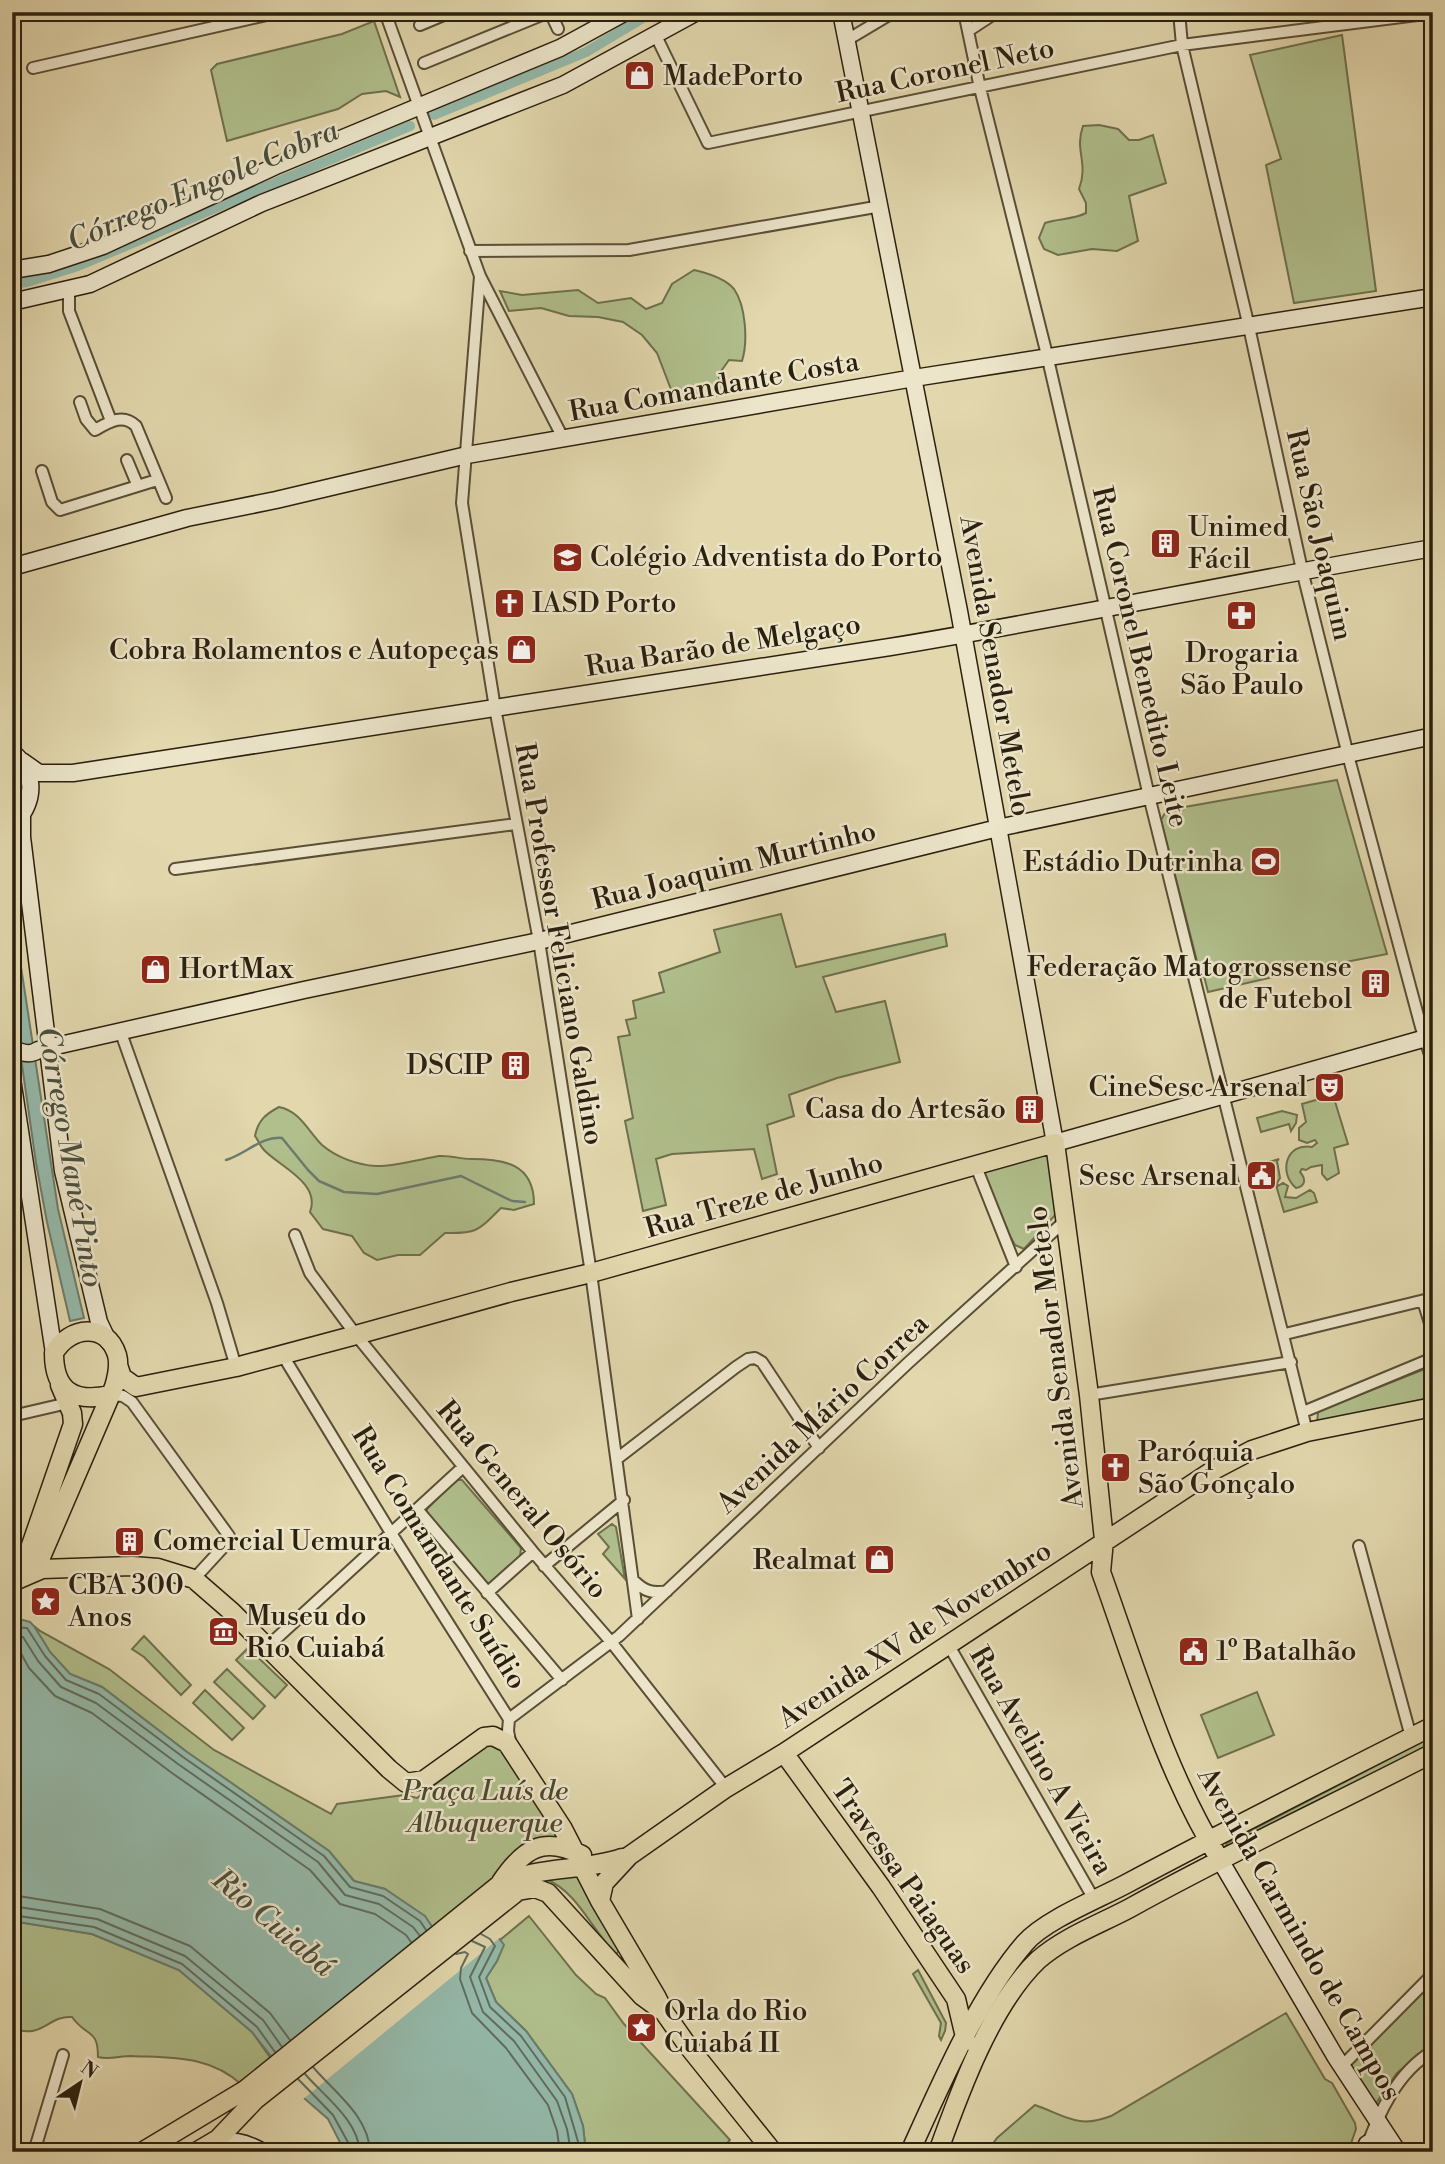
<svg xmlns="http://www.w3.org/2000/svg" width="1445" height="2164" viewBox="0 0 1445 2164" font-family="'Libre Bodoni',serif">
<rect width="100%" height="100%" fill="#e2d7ad"/>
<filter id="stains"><feTurbulence type="fractalNoise" baseFrequency=".00286" numOctaves="4"/><feColorMatrix values="0 0 0 0 .2 0 0 0 0 .09 0 0 0 0 .02 0 0 0 .5 -.17"/></filter>
<radialGradient id="worn" r=".72"><stop offset=".6" stop-color="#630" stop-opacity="0"/><stop offset="1" stop-color="#630" stop-opacity=".3"/></radialGradient>
<!-- green -->
<path fill="#b0bf8c" stroke="#6e704e" stroke-width="2" d="M374 21 400 97 386 91 362 94 338 109 227 141 211 70 217 64 342 34Z
M1342 35 1376 291 1294 303 1266 165 1281 159 1250 55Z
M1099 125 1118 129 1129 140H1139L1153 135 1166 183 1129 196 1138 241 1117 251 1092 249 1058 255 1044 249 1039 238 1045 223C1059 218 1073 220 1086 213V203L1079 189C1089 162 1074 151 1083 126Z
M694 270C707 273 725 278 734 289 746 306 748 342 742 361L729 360 719 374 720 396 693 393 672 401V392L657 353 642 335 623 322 598 317 569 316 541 308 509 311 500 291 522 295 578 290 598 303 631 298 646 309 662 303 672 284Z
M12 759 27 785 12 819Z
M1337 780 1387 954 1299 971 1208 992 1204 976 1201 977 1161 820 1165 813 1184 809 1185 807Z
M781 914 796 967 945 934 947 946 823 977 836 1012 885 1001 900 1062 837 1078 789 1095 794 1116 767 1125 777 1174 762 1179 754 1149 672 1154 656 1159 666 1205 643 1211 625 1121 633 1118 618 1037 630 1035 626 1020 636 1018 633 1001 664 992 659 973 720 952 714 930Z
M1333 1095 1348 1144 1334 1148 1339 1173 1327 1180 1322 1174V1165L1311 1167 1306 1170 1302 1169 1300 1172C1306 1179 1306 1186 1296 1188 1278 1173 1286 1142 1312 1147L1317 1143 1315 1140 1307 1143 1299 1140V1128L1306 1122 1302 1104Z
M279 1107C300 1111 308 1131 322 1145 336 1157 357 1165 376 1166 390 1167 422 1159 439 1156 449 1155 460 1159 471 1159 503 1159 534 1163 534 1204L514 1210 501 1208C479 1230 477 1234 445 1233L420 1255H398L377 1260 364 1253 352 1236 323 1229 310 1212C321 1183 280 1167 264 1150 260 1146 258 1140 255 1136 258 1120 266 1114 279 1107Z
M1282 1111 1297 1115 1296 1123 1291 1131 1289 1124 1261 1132 1257 1118Z
M1045 1154 1050 1157 1058 1212 1024 1249 1015 1245 1010 1236 984 1175 985 1170Z
M1279 1159 1277 1161 1280 1178 1277 1183 1278 1186 1283 1183 1288 1186 1285 1197 1296 1198 1310 1190 1314 1193 1317 1202 1284 1212 1269 1162Z
M1430 1367 1433 1368V1397L1317 1424 1318 1412 1326 1408Z
M456 1480H462L521 1548 520 1556 488 1585 427 1514V1509Z
M612 1524 616 1527 625 1579 603 1554 609 1547 598 1534Z
M34 1626 40 1631 109 1669 214 1750 331 1814 337 1804 404 1795 417 1798 490 1743 499 1745 524 1780 560 1841 498 1875 433 1928 385 1889 354 1881 329 1851 187 1752 102 1687 70 1674 50 1652Z
M144 1636 191 1685 181 1695 144 1657 132 1649Z
M248 1648 287 1685 275 1698 236 1660Z
M227 1669 265 1706 253 1719 214 1682Z
M205 1690 244 1728 232 1740 193 1703Z
M1257 1692 1274 1735 1218 1758 1201 1715Z
M1433 1736V1744L1231 1849 1225 1847 1227 1843Z
M580 1871 619 1951 616 1954C592 1931 579 1893 546 1879Z
M529 1916 576 1975 596 1994 605 1998 624 2024 730 2140 718 2152H590L585 2144 583 2126 572 2094 526 2031 496 2002 486 1978 497 1961 503 1945 500 1940Z
M12 1921 92 1934 179 1970 252 2032 272 2060 242 2085C210 2055 172 2058 131 2056 120 2056 109 2060 98 2057 98 2028 87 2038 72 2017 48 2015 43 2040 12 2028Z
M918 1970 946 2023 945 2031 941 2040 939 2036 941 2023 913 1974Z
M1422 1989 1433 2013V2043L1397 2073 1372 2109 1346 2068Z
M1286 2013 1325 2079 1332 2083 1355 2123 1356 2129 1348 2152H987L997 2138 1035 2105C1066 2116 1078 2129 1111 2116Z"/>
<!-- water -->
<path fill="#95baab" stroke="#6b7c6d" stroke-width="2" d="M12 908 58 1209 84 1318 70 1321 47 1222 36 1163 12 995Z
M23 1620 30 1622 34 1626 50 1652 70 1674 102 1687 187 1752 329 1851 354 1881 385 1889 425 1916 433 1928 495 1933 504 1945 497 1961 486 1978 496 2002 526 2031 572 2094 583 2126 585 2144 590 2152H345L328 2119 304 2098 252 2032 179 1970 92 1934 12 1921V1621Z"/>
<!-- pier -->
<path fill="#e2d7ad" d="M485 1924 498 1931 502 1936 302 2100 270 2062Z"/>
<g fill="none" stroke-linecap="round" stroke-linejoin="round">
<!-- shore -->
<path stroke="#606d5d" stroke-width="2" d="M12 1627 27 1628 45 1656 66 1680 99 1694 183 1757 324 1856 350 1887 383 1896 420 1921 426 1930
M12 1636 23 1637 38 1661 61 1687 96 1703 178 1764 318 1862 345 1895 379 1904 413 1927 420 1936
M12 1647 18 1648 29 1668 55 1696 92 1713 172 1773 310 1870 340 1904 375 1914 406 1935 411 1942
M12 1895 100 1909 190 1946 270 2013 290 2040
M12 1906 97 1919 185 1956 263 2020 282 2047
M12 1915 94 1927 182 1964 257 2027 275 2052
M481 1934 490 1939 495 1946 479 1977 490 2007 521 2036 565 2097 581 2152
M472 1941 485 1947 470 1977 483 2012 514 2041 557 2101 567 2129 571 2152
M456 1954 465 1952 468 1954 461 1968 460 1979 472 2013 506 2048 548 2105 557 2131 560 2152
M313 2067C334 2092 369 2116 370 2152
M305 2074C324 2096 358 2120 360 2152
M298 2079 333 2115 350 2146 351 2152"/>
<!-- stream -->
<path stroke="#6b7c6d" stroke-width="2.5" d="M226 1160C246 1154 261 1136 282 1138L308 1170 319 1181 344 1192 377 1194 461 1176 512 1201 525 1202"/>
<!-- canal -->
<path stroke="#95baab" stroke-width="10" d="M434 115 586 52 653 12
M12 284 27 282 78 266 410 126"/>
<defs>
<path id="street" d="M385 12 480 276 564 440
M550 12 558 29
M964 12 980 88 1047 355 1149 796 1307 1432
M1179 12 1182 45 1249 327 1302 570 1348 755 1421 1027 1433 1064
M420 25 451 12
M968 31 997 12
M656 36 708 143 1182 45 1433 13
M847 40 894 12
M424 63 549 12
M33 68 280 12
M470 251 629 250 881 206
M480 276 462 503 495 708 539 941 591 1273 638 1619
M69 289V311L111 421
M80 402 86 419 95 430C109 422 123 413 136 426L166 498
M127 460 137 484
M42 471 52 502 60 510 157 480
M175 869 516 824
M121 1033 217 1303 236 1367
M975 1164 1016 1267
M295 1235 310 1273 356 1335 533 1552 612 1643 726 1788
M1423 1301 1433 1333
M1285 1334 1433 1298
M282 1354 391 1533 509 1719 508 1731 511 1746
M110 1395 123 1396 132 1402 229 1536 227 1543 194 1579
M1089 1395 1291 1362
M1303 1412 1433 1358
M12 1416 68 1403
M618 1458 736 1367 748 1359 755 1358 762 1362 819 1448
M417 1509 562 1680
M1359 1546 1411 1737
M544 1566 624 1500
M633 1580C644 1591 652 1594 667 1591
M487 1593 533 1552
M948 1644 1095 1901
M267 1647 463 1467
M509 1719 619 1636 908 1363 1066 1220
M1425 1983 1433 1998
M1342 2066 1433 1974
M34 2152 63 2055
M1365 2152C1378 2114 1397 2072 1433 2051"/>
<path id="secondary" d="M841 12 959 611 1055 1143 1433 1036
M12 270 49 264 103 246 278 165 560 48 626 12
M12 302 90 284 262 203 563 85 697 12
M12 567 187 518 276 500 467 455 914 378 1433 297
M12 752C35 771 36 798 17 821
M22 761 39 773H73L890 647C1071 617 1251 579 1433 548
M22 814V837L63 1171 99 1322 108 1341
M12 1048C21 1053 30 1056 38 1050L304 990 539 941 998 828 1433 736
M12 1079 54 1353
M1220 1860 1335 2056 1398 2152
M1367 2144 1381 2137 1391 2141
M211 2146C231 2138 245 2142 263 2152"/>
<path id="primary" d="M118 1365 122 1377 136 1387 236 1367 356 1335 511 1292 591 1273 1055 1143 1089 1395 1104 1540 1101 1572C1136 1669 1165 1771 1220 1860
M33 1572 41 1557 114 1387C117 1377 120 1366 117 1355 107 1322 69 1326 54 1353 54 1391 74 1403 110 1395
M33 1572 27 1565V1557L73 1424 72 1413 60 1385
M12 1582 42 1569 132 1566 158 1568 194 1579 232 1612 389 1769 406 1783 424 1780 484 1737 493 1736 507 1743 563 1829 600 1901 656 1996 664 2012
M784 1753 881 1887 956 1999 966 2041
M501 1882C524 1848 543 1836 582 1855
M600 1901 604 1883 629 1856 726 1788 784 1753 1212 1471 1252 1450 1307 1432 1433 1407
M142 2152 245 2090 499 1885C537 1865 582 1872 622 1858
M196 2152 218 2139 255 2100 518 1891 535 1888 548 1893 642 1996 664 2012 688 2046 773 2152
M910 2152C940 2086 978 1997 1025 1943 1045 1920 1098 1899 1126 1884 1227 1830 1330 1778 1433 1726
M938 2152C960 2091 991 2005 1038 1960 1064 1937 1100 1924 1130 1908 1229 1853 1332 1805 1433 1753"/>
</defs>
<!-- street casing -->
<use href="#street" stroke="#594e36" stroke-width="14"/>
<!-- secondary casing -->
<use href="#secondary" stroke="#2b200f" stroke-width="19"/>
<!-- primary casing -->
<use href="#primary" stroke="#2b200f" stroke-width="21"/>
<!-- street -->
<use href="#street" stroke="#ece5ca" stroke-width="10"/>
<!-- secondary -->
<use href="#secondary" stroke="#ece5ca" stroke-width="16"/>
<!-- primary -->
<use href="#primary" stroke="#e2d7ad" stroke-width="18"/>
</g>
<!-- icons -->
<defs>
<symbol id="shop-square" viewBox="-11 -11 22 22"><rect x="-9" y="-9" width="18" height="18" rx="4" fill="#8f2418" stroke="#ece5ca"/><path d="M-5-2.5h2.3a2.7 3.5 0 0 1 5.4 0H5L5.5 6h-11ZM-1.5-2.5h3a1.5 2.3 0 0 0-3 0Z" fill="#fff"/></symbol>
<symbol id="building-square" viewBox="-11 -11 22 22"><rect x="-9" y="-9" width="18" height="18" rx="4" fill="#8f2418" stroke="#ece5ca"/><path d="M-4-6H4V6H1V3H-1V6H-4ZM-2.5-4.3h1.7v1.8h-1.7ZM.8-4.3h1.7v1.8H.8ZM-2.5-1h1.7V.8h-1.7ZM.8-1h1.7V.8H.8Z" fill="#fff"/></symbol>
<symbol id="school-square" viewBox="-11 -11 22 22"><rect x="-9" y="-9" width="18" height="18" rx="4" fill="#8f2418" stroke="#ece5ca"/><path d="M0-5L7-2L0 1L-7-2ZM-4 1L0 2.5L4 1V4Q0 6-4 4Z" fill="#fff"/></symbol>
<symbol id="church-square" viewBox="-11 -11 22 22"><rect x="-9" y="-9" width="18" height="18" rx="4" fill="#8f2418" stroke="#ece5ca"/><path d="M-1.2-6h2.4v3.5h3.3v2.4h-3.3V6h-2.4V-.1h-3.3v-2.4h3.3Z" fill="#fff"/></symbol>
<symbol id="pharmacy-square" viewBox="-11 -11 22 22"><rect x="-9" y="-9" width="18" height="18" rx="4" fill="#8f2418" stroke="#ece5ca"/><path d="M-2-6h4v4h4v4h-4v4h-4v-4h-4v-4h4Z" fill="#fff"/></symbol>
<symbol id="stadium-square" viewBox="-11 -11 22 22"><rect x="-9" y="-9" width="18" height="18" rx="4" fill="#8f2418" stroke="#ece5ca"/><path d="M0-5a6.5 5 0 1 0 0 10a6.5 5 0 1 0 0-10ZM-3.5-1.8h7v3.6h-7Z" fill="#fff"/></symbol>
<symbol id="theatre-square" viewBox="-11 -11 22 22"><rect x="-9" y="-9" width="18" height="18" rx="4" fill="#8f2418" stroke="#ece5ca"/><path d="M-5-5.5Q0-4 5-5.5V0Q5 5 0 6Q-5 5-5 0ZM-3.3-2.5H-1v1.5H-3.3ZM1-2.5H3.3v1.5H1ZM-2.8 1Q0 5.5 2.8 1Z" fill="#fff"/></symbol>
<symbol id="civic-square" viewBox="-11 -11 22 22"><rect x="-9" y="-9" width="18" height="18" rx="4" fill="#8f2418" stroke="#ece5ca"/><path d="M-.6-6.5H3V-4.5H.6V-3L4-1V1h2V6H-6V1h2V-1L-.6-3ZM-1.2 2.5V6h2.4V2.5Z" fill="#fff"/></symbol>
<symbol id="sight-square" viewBox="-11 -11 22 22"><rect x="-9" y="-9" width="18" height="18" rx="4" fill="#8f2418" stroke="#ece5ca"/><path d="M0-6L1.8-2.2L6-1.7L2.9 1.2L3.7 5.4L0 3.3L-3.7 5.4L-2.9 1.2L-6-1.7L-1.8-2.2Z" fill="#fff"/></symbol>
<symbol id="museum-square" viewBox="-11 -11 22 22"><rect x="-9" y="-9" width="18" height="18" rx="4" fill="#8f2418" stroke="#ece5ca"/><path d="M0-6L6-3V-2H-6V-3ZM-5-1h2V3h-2ZM-1-1h2V3h-2ZM3-1h2V3H3ZM-6 4H6V6H-6Z" fill="#fff"/></symbol>
</defs>
<g fill-rule="evenodd">
<use href="#shop-square" x="622" y="58" width="35" height="35"/>
<use href="#building-square" x="1148" y="526" width="35" height="35"/>
<use href="#school-square" x="550" y="540" width="35" height="35"/>
<use href="#church-square" x="492" y="586" width="35" height="35"/>
<use href="#pharmacy-square" x="1224" y="598" width="35" height="35"/>
<use href="#shop-square" x="504" y="632" width="35" height="35"/>
<use href="#stadium-square" x="1248" y="844" width="35" height="35"/>
<use href="#shop-square" x="138" y="952" width="35" height="35"/>
<use href="#building-square" x="1358" y="966" width="35" height="35"/>
<use href="#building-square" x="498" y="1048" width="35" height="35"/>
<use href="#theatre-square" x="1312" y="1070" width="35" height="35"/>
<use href="#building-square" x="1012" y="1092" width="35" height="35"/>
<use href="#civic-square" x="1244" y="1158" width="35" height="35"/>
<use href="#church-square" x="1098" y="1450" width="35" height="35"/>
<use href="#building-square" x="112" y="1524" width="35" height="35"/>
<use href="#shop-square" x="862" y="1542" width="35" height="35"/>
<use href="#sight-square" x="28" y="1584" width="35" height="35"/>
<use href="#museum-square" x="206" y="1614" width="35" height="35"/>
<use href="#civic-square" x="1176" y="1634" width="35" height="35"/>
<use href="#sight-square" x="624" y="2010" width="35" height="35"/>
</g>
<g text-anchor="middle" dominant-baseline="central" stroke-width="5" stroke-linejoin="round" paint-order="stroke">
<!-- street labels -->
<g font-size="28" fill="#2b200f" stroke="#ece5ca">
<text transform="translate(945 71) rotate(-12)">Rua Coronel Neto</text>
<text transform="translate(714 387) rotate(-10)">Rua Comandante Costa</text>
<text transform="translate(1319 535) rotate(77)">Rua São Joaquim</text>
<text transform="translate(723 646) rotate(-9)">Rua Barão de Melgaço</text>
<text transform="translate(1140 657) rotate(77)">Rua Coronel Benedito Leite</text>
<text transform="translate(995 666) rotate(80)">Avenida Senador Metelo</text>
<text transform="translate(734 866) rotate(-14)">Rua Joaquim Murtinho</text>
<text transform="translate(559 944) rotate(80)">Rua Professor Feliciano Galdino</text>
<text transform="translate(764 1196) rotate(-16)">Rua Treze de Junho</text>
<text transform="translate(1056 1357) rotate(-97)">Avenida Senador Metelo</text>
<text transform="translate(823 1414) rotate(-43)">Avenida Mário Correa</text>
<text transform="translate(522 1500) rotate(50)">Rua General Osório</text>
<text transform="translate(439 1558) rotate(58)">Rua Comandante Suídio</text>
<text transform="translate(915 1635) rotate(-33)">Avenida XV de Novembro</text>
<text transform="translate(1041 1761) rotate(60)">Rua Avelino A Vieira</text>
<text transform="translate(903 1877) rotate(55)">Travessa Paiaguas</text>
<text transform="translate(1299 1934) rotate(60)">Avenida Carmindo de Campos</text>
</g>
<!-- poi labels -->
<g font-size="28" fill="#2b200f" stroke="#ece5ca" text-anchor="start">
<text x="663" y="76">MadePorto</text>
<text x="1188" y="527">Unimed<tspan x="1188" dy="32">Fácil</tspan></text>
<text x="590" y="557">Colégio Adventista do Porto</text>
<text x="532" y="603">IASD Porto</text>
<text x="499" y="650" text-anchor="end">Cobra Rolamentos e Autopeças</text>
<text x="1242" y="653" text-anchor="middle">Drogaria<tspan x="1242" dy="32">São Paulo</tspan></text>
<text x="1243" y="862" text-anchor="end">Estádio Dutrinha</text>
<text x="1352" y="967" text-anchor="end">Federação Matogrossense<tspan x="1352" dy="32">de Futebol</tspan></text>
<text x="179" y="969">HortMax</text>
<text x="493" y="1065" text-anchor="end">DSCIP</text>
<text x="1307" y="1087" text-anchor="end">CineSesc Arsenal</text>
<text x="1006" y="1109" text-anchor="end">Casa do Artesão</text>
<text x="1238" y="1176" text-anchor="end">Sesc Arsenal</text>
<text x="1138" y="1452">Paróquia<tspan x="1138" dy="32">São Gonçalo</tspan></text>
<text x="153" y="1541">Comercial Uemura</text>
<text x="857" y="1560" text-anchor="end">Realmat</text>
<text x="68" y="1585">CBA 300<tspan x="68" dy="32">Anos</tspan></text>
<text x="246" y="1616">Museu do<tspan x="246" dy="32">Rio Cuiabá</tspan></text>
<text x="1216" y="1651">1º Batalhão</text>
<text x="664" y="2011">Orla do Rio<tspan x="664" dy="32">Cuiabá II</tspan></text>
</g>
<!-- park labels -->
<g font-size="28" font-style="italic" fill="#4c482e" stroke="#ece5ca">
<text x="485" y="1791">Praça Luís de<tspan x="485" dy="32">Albuquerque</tspan></text>
</g>
<!-- water labels -->
<g font-size="30" font-style="italic" fill="#4b4e3e" stroke="#ece5ca">
<text transform="translate(203 186) rotate(-23)">Córrego Engole Cobra</text>
<text transform="translate(70 1157) rotate(80)">Córrego Mané Pinto</text>
<text transform="translate(273 1923) rotate(40)">Rio Cuiabá</text>
</g>
</g>
<!-- margin -->
<rect width="1445" height="2164" fill="none" stroke="#e2d7ad" stroke-width="42"/>
<rect x="14" y="14" width="1417" height="2136" fill="none" stroke="#2b200f" stroke-width="3.5"/>
<rect x="21" y="21" width="1403" height="2122" fill="none" stroke="#2b200f" stroke-width="2"/>
<!-- north arrow -->
<g transform="translate(80 2083) rotate(35)" stroke="#ece5ca" stroke-width="5" paint-order="stroke">
<path d="M0-5L12 26L0 18L-12 26Z" fill="#2b200f"/>
<text y="-10" font-size="19" font-weight="bold" text-anchor="middle" fill="#2b200f">N</text>
</g>
<rect width="100%" height="100%" filter="url(#stains)"/>
<rect width="100%" height="100%" fill="url(#worn)"/>
</svg>
